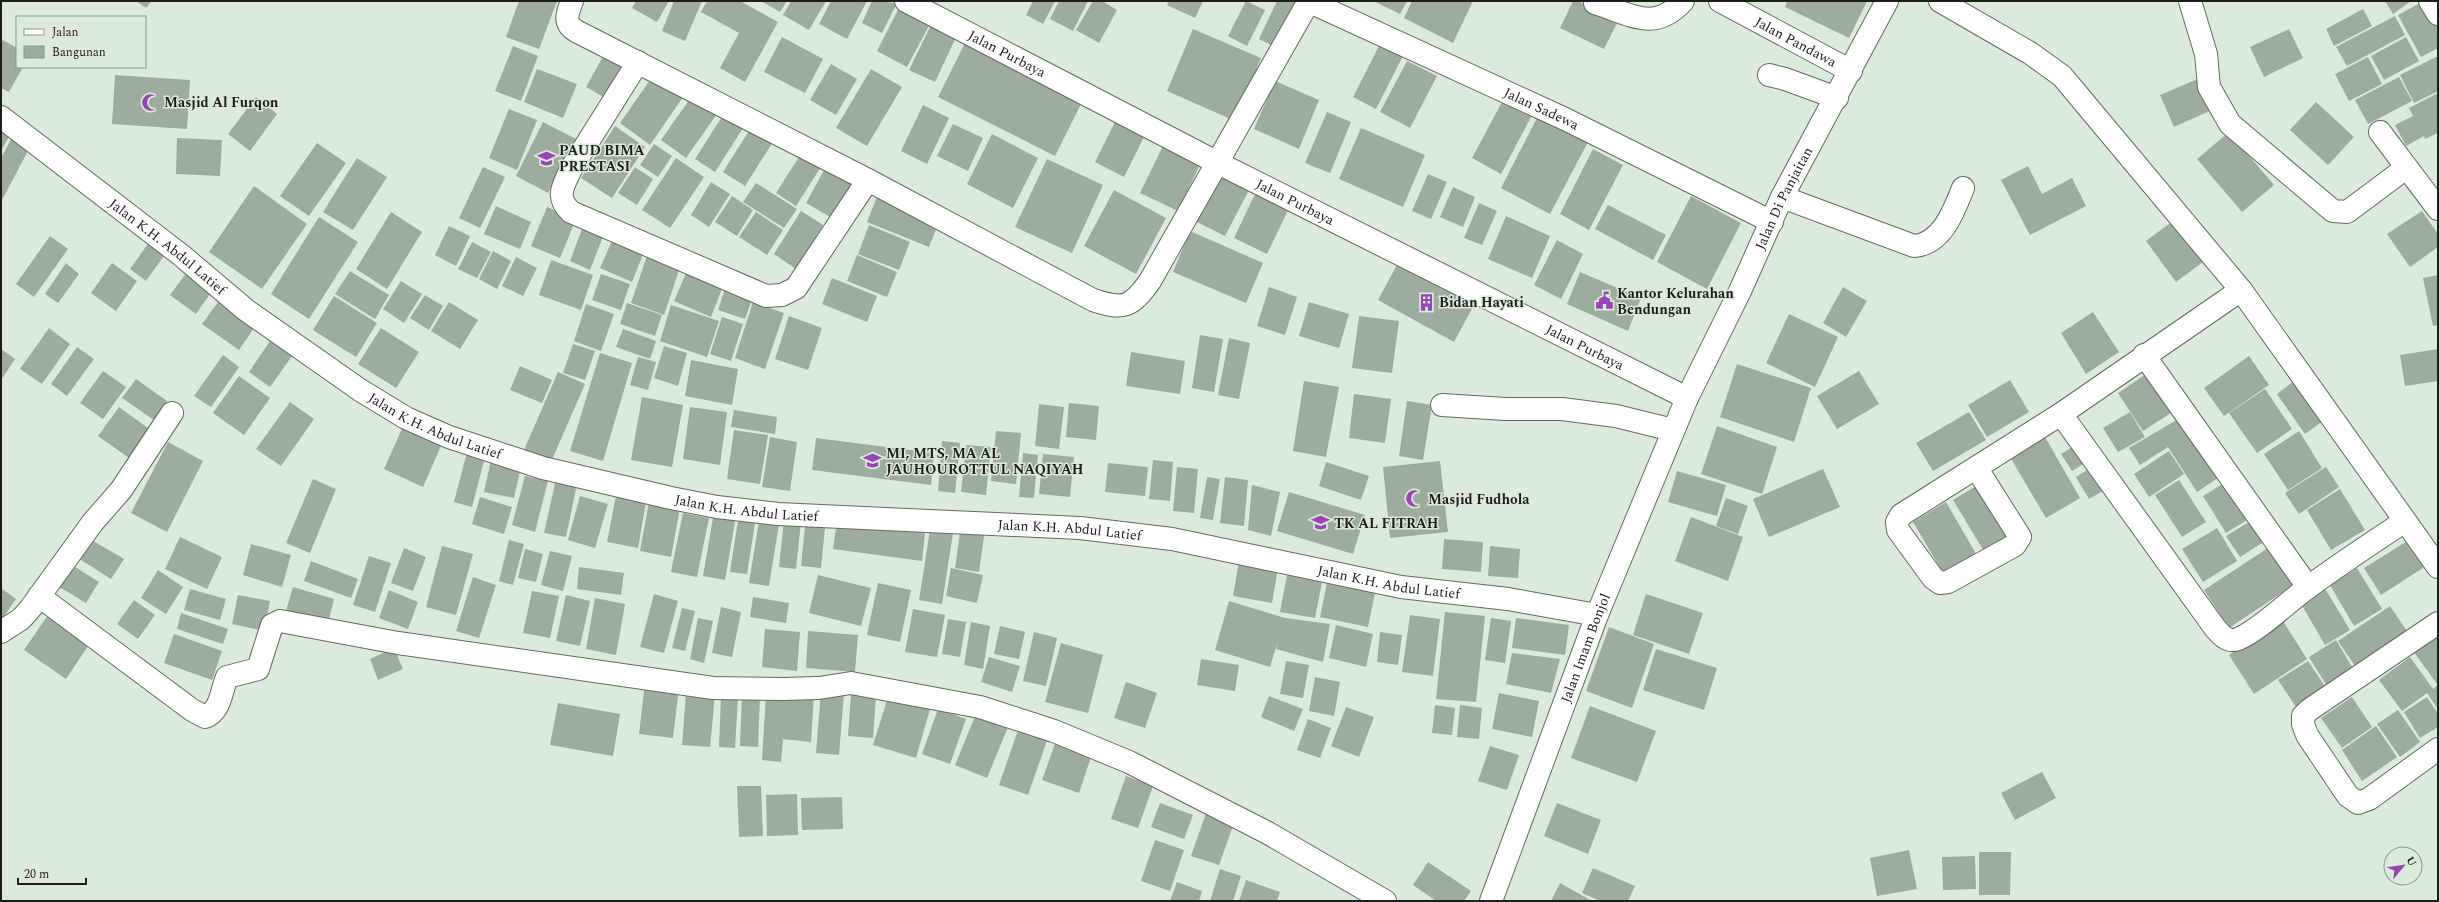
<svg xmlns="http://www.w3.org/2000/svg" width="2439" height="902" viewBox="0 0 2439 902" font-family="Spectral,serif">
<rect width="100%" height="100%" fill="#dbeada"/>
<!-- building -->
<path fill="#9eac9d" d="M136 1H152L146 8Z
M519 1H557L539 49 506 37Z
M636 1H669L657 22 632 8Z
M674 1H702L685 41 662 31Z
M707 1H740L778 22 745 82 720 68 739 33 701 12Z
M761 1H787L780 12Z
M791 1H826L809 30 783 15Z
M831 1H867L847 39 819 24Z
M872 1 897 3 882 33 862 23Z
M1033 1H1055L1043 24 1026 15Z
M1059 1H1088L1073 31 1050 19Z
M1093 1H1102L1117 10 1099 43 1076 30Z
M1169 1H1203L1195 18 1167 5Z
M1246 1 1265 10 1247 46 1228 36Z
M1277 1H1299L1277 48 1259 39Z
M1373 1H1407L1400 14Z
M1412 1H1473L1453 43 1404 18Z
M1573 1H1578L1618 21 1604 49 1560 28Z
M1787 1H1867L1849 38 1785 7Z
M2385 1H2411L2393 14Z
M2424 1 2438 21V48L2421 57 2398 15Z
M901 4 932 20 907 67 877 51Z
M2363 9 2372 26 2334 46 2326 29Z
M2395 16 2405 35 2347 66 2336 47Z
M933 21 958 33 935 82 909 70Z
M1193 29 1261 58 1235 121 1167 91Z
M2289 29 2303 58 2264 77 2250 47Z
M969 35 1086 94 1055 156 938 97Z
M782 37 823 59 805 93 764 72Z
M2406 37 2419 61 2384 80 2371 56Z
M1 39 17 48V67H23L9 92 1 88Z
M1381 42 1404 54 1376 109 1353 97Z
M513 46 538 56 521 101 495 91Z
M606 51 627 63 607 99 586 87Z
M2438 56V91L2414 103 2400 75Z
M2368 57 2382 84 2349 101 2335 74Z
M1407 61 1437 76 1410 128 1380 112Z
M831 64 857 79 836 115 810 100Z
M537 69 577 84 563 118 524 102Z
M871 69 902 87 867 146 836 128Z
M655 73 685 94 650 145 620 123Z
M115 75 190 80 187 129 112 124Z
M2399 77 2412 101 2368 124 2355 100Z
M2200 78 2214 109 2174 127 2160 95Z
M1275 81 1319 100 1299 149 1254 129Z
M694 93 719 111 686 158 661 140Z
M2438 93V133L2425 139 2424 136 2406 146 2395 125 2413 116 2409 108Z
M256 97 277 114 250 151 228 134Z
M1502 102 1531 117 1501 174 1472 158Z
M2316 102 2354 137 2328 165 2290 130Z
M923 105 949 118 927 164 901 151Z
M509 109 537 120 517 170 489 158Z
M725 112 745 125 715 172 695 159Z
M1327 112 1351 122 1330 173 1305 163Z
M1118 116 1147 131 1124 177 1095 162Z
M1538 116 1588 142 1550 214 1501 188Z
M543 122 576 139 548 193 516 176Z
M754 123 776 137 745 186 723 172Z
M953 124 983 138 968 171 937 156Z
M615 126 645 147 612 198 581 178Z
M1361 128 1425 155 1403 207 1339 179Z
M1 130 10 135 1 151Z
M2229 132 2274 185 2242 212 2197 159Z
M992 134 1038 158 1013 208 967 184Z
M177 138 222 140 220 176 176 174Z
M11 139 29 149 1 202V158Z
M1166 140 1203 158 1178 211 1140 193Z
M317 143 346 163 309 216 280 196Z
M654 144 672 156 658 177 640 165Z
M804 149 824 162 796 206 776 193Z
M1593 149 1623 165 1589 230 1560 214Z
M357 158 387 177 353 230 323 212Z
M676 158 704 177 670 228 642 210Z
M1047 159 1103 185 1072 253 1015 227Z
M829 161 856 176 832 218 806 203Z
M2028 166 2042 194 2072 178 2086 206 2030 235 2001 180Z
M483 167 505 177 480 228 459 218Z
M635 167 653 179 637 205 618 193Z
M1428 174 1447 182 1431 219 1412 211Z
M1219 175 1249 190 1225 236 1195 221Z
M711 182 730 194 709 227 691 215Z
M756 183 797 209 784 228 743 202Z
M254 186 307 224 262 289 209 252Z
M1453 187 1475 197 1463 227 1440 217Z
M1258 188 1291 204 1267 254 1234 238Z
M1114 190 1166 218 1136 274 1084 246Z
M732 196 753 210 737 236 715 222Z
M1691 196 1741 223 1707 289 1657 262Z
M877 197 939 222 929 247 867 222Z
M1479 203 1497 211 1482 245 1464 238Z
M1608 205 1666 235 1653 260 1595 229Z
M496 206 531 222 520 249 484 234Z
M547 207 576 219 560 258 531 246Z
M801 211 823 225 796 269 774 254Z
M2422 211 2438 234V247L2410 267 2387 234Z
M391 212 422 232 387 289 356 269Z
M756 212 783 230 767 255 739 237Z
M1506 216 1550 236 1532 278 1488 259Z
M319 217 358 242 309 319 271 294Z
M2177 218 2207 259 2176 282 2146 241Z
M585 221 606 229 590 270 570 261Z
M869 225 910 242 899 270 858 254Z
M449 226 470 236 456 266 435 255Z
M1190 231 1263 263 1246 303 1173 272Z
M615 234 646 247 632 282 600 268Z
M50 236 68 249 34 297 16 284Z
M1557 240 1583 254 1561 299 1534 285Z
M150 241 166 253 146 281 130 269Z
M472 242 491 252 477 278 458 269Z
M649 250 682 261 664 315 631 303Z
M493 251 511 261 497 289 479 279Z
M857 255 897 272 887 297 847 281Z
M516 257 537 268 523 296 502 286Z
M551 260 593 275 581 310 539 295Z
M66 263 79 274 58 303 45 294Z
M112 263 137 281 116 311 91 293Z
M1398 263 1474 305 1454 342 1378 300Z
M689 266 725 281 711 317 674 301Z
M350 271 389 295 375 319 335 294Z
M187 272 212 291 196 314 170 295Z
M1580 272 1641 298 1628 331 1567 304Z
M601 274 630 284 621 310 592 300Z
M2438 275V325L2433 326 2423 278Z
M832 278 877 296 867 322 822 304Z
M401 281 422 294 404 323 383 309Z
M726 285 754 294 745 319 718 310Z
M1269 287 1297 297 1285 335 1257 326Z
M1843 287 1867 301 1846 337 1823 323Z
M425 295 443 306 429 330 410 318Z
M334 296 377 323 356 357 313 330Z
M218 302 254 328 239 350 202 324Z
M449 302 478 320 460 349 431 331Z
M753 302 784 313 765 369 735 358Z
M1309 302 1349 314 1339 348 1299 336Z
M627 303 662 315 655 336 620 324Z
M586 304 614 314 601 351 574 341Z
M671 305 719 321 707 357 660 341Z
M2093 312 2119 352 2086 374 2061 333Z
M1789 314 1838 337 1815 387 1766 363Z
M789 316 822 328 808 370 775 359Z
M1359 316 1399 321 1392 373 1352 368Z
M722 317 743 324 731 361 710 354Z
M49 328 70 344 42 384 20 369Z
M381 328 419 352 396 388 358 364Z
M623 329 656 341 650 359 616 347Z
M1200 335 1223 339 1214 392 1192 388Z
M1229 338 1250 343 1239 399 1218 395Z
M270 341 292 356 270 387 249 372Z
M573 344 595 351 585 380 563 373Z
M664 346 687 353 678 386 654 378Z
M77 347 94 359 67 396 51 384Z
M1 349 15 359 1 380Z
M2438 349V381L2405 386 2400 355Z
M1131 352 1185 361 1180 394 1126 386Z
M600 353 632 363 603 461 570 451Z
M223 355 239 367 211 407 194 396Z
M2249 356 2269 385 2224 416 2204 388Z
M638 357 656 362 648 390 630 385Z
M691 360 738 369 732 405 685 396Z
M1737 364 1811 388 1794 442 1720 417Z
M520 366 552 380 542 403 510 390Z
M2152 370 2177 409 2143 431 2118 393Z
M103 371 126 387 103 419 80 403Z
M1859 371 1879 404 1837 429 1817 396Z
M558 372 585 384 551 462 524 450Z
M239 376 270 398 244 435 213 413Z
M2298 378 2327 418 2305 434 2277 394Z
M136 379 167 401 154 420 122 398Z
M2010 380 2029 412 1987 437 1968 405Z
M1304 381 1339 387 1326 457 1293 451Z
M2265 389 2292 429 2257 453 2229 413Z
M1354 394 1391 399 1385 443 1349 438Z
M642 397 683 405 672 467 631 460Z
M1407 401 1432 405 1423 460 1399 456Z
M290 402 314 419 281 466 256 449Z
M1069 403 1099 406 1096 440 1066 437Z
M1039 404 1064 407 1059 449 1035 446Z
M119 407 152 431 132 460 98 436Z
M690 407 727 412 720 465 683 459Z
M734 410 777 417 775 434 731 427Z
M1969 412 1986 440 1933 471 1916 443Z
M2130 412 2145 437 2118 452 2103 428Z
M2185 415 2224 474 2197 492 2168 447 2140 465 2129 448Z
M405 422 444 439 423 487 384 469Z
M1717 426 1777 447 1762 494 1701 474Z
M734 430 768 435 760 484 727 479Z
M996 431 1021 433 1016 484 991 481Z
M2299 431 2322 468 2288 490 2264 454Z
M770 437 797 442 790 491 762 487Z
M2045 437 2080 498 2046 518 2010 457Z
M816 438 934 453 931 485 812 470Z
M942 441 960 443 955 493 938 491Z
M168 442 203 461 167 532 131 513Z
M2077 444 2088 461 2072 471 2061 454Z
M966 445 991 447 986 495 961 492Z
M2169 451 2184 474 2149 497 2134 474Z
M467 452 485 457 472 507 454 502Z
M1023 453 1038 455 1034 498 1019 497Z
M1043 454 1074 457 1070 497 1039 494Z
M491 460 521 467 514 498 484 492Z
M1153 460 1173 462 1170 501 1149 499Z
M1440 461 1448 532 1390 538 1383 467Z
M1326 462 1369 476 1361 500 1319 486Z
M1108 463 1148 467 1145 496 1105 492Z
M2095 465 2108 488 2089 499 2076 477Z
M1177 467 1198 469 1194 513 1173 511Z
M2326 467 2339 487 2299 514 2285 493Z
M1823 469 1840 507 1769 537 1753 499Z
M1677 471 1726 485 1717 516 1668 502Z
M525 476 548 481 535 532 512 525Z
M1207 477 1220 479 1213 520 1200 518Z
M1225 477 1248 480 1244 526 1220 523Z
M313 479 336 489 310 553 286 543Z
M556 479 577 484 566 537 544 533Z
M2179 480 2206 522 2182 537 2155 495Z
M2229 480 2252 517 2226 533 2203 496Z
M1981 483 2013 535 1985 553 1953 500Z
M1252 485 1280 492 1271 536 1248 530Z
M2340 489 2365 530 2331 550 2307 510Z
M617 491 647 496 638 548 607 542Z
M1289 492 1365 515 1353 554 1277 531Z
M580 496 608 504 595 548 568 540Z
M480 497 512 507 504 534 472 524Z
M1726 498 1748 506 1738 534 1716 526Z
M649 502 680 508 671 557 640 551Z
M1946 502 1979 559 1946 578 1913 522Z
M714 512 736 516 725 580 703 576Z
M683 513 709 518 697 577 671 572Z
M739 514 756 517 747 574 730 572Z
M760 515 780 518 769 586 749 583Z
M1691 517 1743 537 1728 581 1675 561Z
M2257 517 2270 538 2240 557 2226 536Z
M784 520 801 522 796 569 779 567Z
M837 521 925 533 922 561 833 549Z
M805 526 825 528 821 568 801 566Z
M961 526 985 529 979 572 955 568Z
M2217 528 2237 561 2203 582 2182 549Z
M930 530 953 533 942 604 919 600Z
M180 537 222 557 207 589 165 569Z
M90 539 124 559 111 579 78 558Z
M1444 539 1483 542 1481 572 1442 569Z
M509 540 524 544 513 585 499 581Z
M2409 540 2426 566 2381 595 2364 568Z
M251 544 291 555 282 587 243 575Z
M442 546 473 554 456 615 426 607Z
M1490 546 1520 549 1518 578 1488 576Z
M2271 546 2295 584 2229 628 2204 590Z
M404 548 426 557 413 591 391 583Z
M525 549 543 554 536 582 518 578Z
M550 551 572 556 563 591 541 585Z
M369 556 391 563 375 612 353 605Z
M311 561 358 579 351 598 304 581Z
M1239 561 1278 568 1272 603 1233 596Z
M69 563 99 582 86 603 56 585Z
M579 567 624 573 621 595 577 589Z
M951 568 983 575 977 603 946 596Z
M2357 568 2382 609 2354 626 2330 585Z
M158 570 183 587 166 614 141 598Z
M1288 570 1323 577 1315 618 1280 612Z
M818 575 871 588 861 626 809 613Z
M473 577 496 585 479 638 456 631Z
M878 583 911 590 900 642 867 635Z
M1327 583 1375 593 1368 627 1320 617Z
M293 587 334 599 328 623 286 611Z
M2324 587 2350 630 2325 645 2300 602Z
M1 588 16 599 1 621Z
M190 589 226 599 220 620 184 610Z
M389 590 418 602 408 629 379 618Z
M532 591 559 596 550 638 523 633Z
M654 594 678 601 664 653 640 647Z
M1646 594 1703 613 1689 654 1633 635Z
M238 595 270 601 264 631 232 624Z
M566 595 590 601 580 646 556 641Z
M753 597 789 603 786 623 750 617Z
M595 598 625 604 616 655 586 649Z
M134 600 155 615 138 639 117 624Z
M1229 601 1285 618 1330 624 1323 662 1276 649 1278 641 1270 667 1215 650Z
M2390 606 2407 631 2355 666 2338 641Z
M721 607 741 612 732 657 712 653Z
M682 608 695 611 685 651 672 648Z
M913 609 945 615 937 657 905 652Z
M1445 612 1485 616 1476 702 1436 699Z
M181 613 228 629 223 644 177 629Z
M48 615 90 643 66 679 24 650Z
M1410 615 1440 619 1433 676 1402 672Z
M698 618 713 621 704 663 690 659Z
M1491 618 1511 621 1505 663 1485 660Z
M1516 618 1569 625 1565 655 1512 648Z
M948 619 966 622 960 657 942 654Z
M2283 621 2307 659 2254 694 2229 655Z
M971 622 990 626 983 669 964 665Z
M1336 625 1373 634 1366 667 1329 658Z
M1000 626 1025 632 1019 659 994 654Z
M1609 627 1654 644 1632 708 1586 691Z
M765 629 800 632 797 671 762 667Z
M808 631 858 635 855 672 806 668Z
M1034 632 1057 638 1046 686 1023 681Z
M1380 632 1402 635 1398 665 1377 662Z
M2438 632V683L2437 684 2413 651Z
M174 634 222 651 212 680 164 663Z
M2336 640 2354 670 2327 686 2309 657Z
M1061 643 1103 655 1088 713 1045 702Z
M394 648 403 669 378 680 370 659Z
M1656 649 1717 668 1704 710 1643 690Z
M1512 653 1560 659 1551 693 1506 684Z
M989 657 1020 666 1012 692 981 682Z
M2410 657 2433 689 2438 685V709L2427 693 2402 711 2379 680Z
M1201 659 1239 665 1235 691 1197 685Z
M1286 661 1309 665 1303 698 1280 694Z
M2308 661 2326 688 2296 707 2278 680Z
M1315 677 1340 682 1334 716 1309 711Z
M1126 682 1157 693 1145 728 1114 718Z
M645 683 679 687 673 738 639 734Z
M821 691 844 693 839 755 816 753Z
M686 693 715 695 710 747 682 745Z
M1499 693 1539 701 1532 737 1492 729Z
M851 694 876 696 873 738 848 736Z
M742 695 760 696 758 747 740 746Z
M766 695H814L811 742 783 739 781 762 762 760Z
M1269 696 1303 709 1294 731 1261 717Z
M721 697H738L735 748 719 747Z
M888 697 930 709 916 758 873 745Z
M2352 697 2372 727 2342 748 2321 718Z
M2427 697 2438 714V727L2420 738 2404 712Z
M558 703 620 714 613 756 550 745Z
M1435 705 1455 708 1452 735 1432 733Z
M1460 705 1482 708 1479 739 1457 737Z
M1590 706 1656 731 1637 782 1571 758Z
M1346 707 1374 717 1359 757 1331 746Z
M938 709 966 719 950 764 922 754Z
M2398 710 2420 742 2400 757 2377 724Z
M976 714 1008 727 987 778 955 765Z
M1308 719 1331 728 1320 758 1297 750Z
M2376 726 2397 757 2362 781 2342 750Z
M1019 727 1048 738 1028 795 999 785Z
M1057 738 1093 751 1079 793 1042 780Z
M1490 746 1519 755 1507 790 1478 781Z
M2042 772 2056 798 2015 820 2001 793Z
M1126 776 1153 786 1138 828 1111 819Z
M737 786H761L763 836 739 837Z
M797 794 798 835 767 836 766 795Z
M842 797 843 829 802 830 801 798Z
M1160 803 1193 815 1184 839 1151 827Z
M1557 803 1601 820 1588 854 1544 836Z
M1206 813 1234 823 1219 865 1191 856Z
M1155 840 1184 850 1170 891 1141 881Z
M1909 850 1917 889 1877 896 1870 858Z
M1979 852H2011L2010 895H1979Z
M1975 856 1976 889 1943 890 1942 857Z
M1428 862 1471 891 1464 901H1436L1413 885Z
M1593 868 1635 886 1628 901H1600L1582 893Z
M1220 869 1241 876 1233 901H1210Z
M1246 880 1280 892 1277 901H1239Z
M1177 882 1202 891 1199 901H1170Z
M1560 883 1592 901H1551Z"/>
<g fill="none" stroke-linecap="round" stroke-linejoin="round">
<defs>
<g id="minor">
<path d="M572 1C567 14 563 23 576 31L868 180 1093 300C1123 310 1131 308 1150 281L1309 1"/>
<path id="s1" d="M906 1 1218 163 1687 398"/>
<path id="s2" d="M1308 1 1565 119 1772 222"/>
<path id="s3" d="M1720 1 1851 71"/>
<path d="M1940 1 2030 53 2062 76 2241 290 2438 567"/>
<path d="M2190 1 2206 54 2209 87 2230 124 2333 211 2347 212 2406 168"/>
<path d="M2430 1 2438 14"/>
<path d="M1595 3C1630 14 1654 33 1683 1"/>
<path d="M638 62 571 169C563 186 555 197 571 212L766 296 782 295 796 288 868 180"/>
<path d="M1769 75 1785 79 1837 98"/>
<path id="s4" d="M1 117 181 255 246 310 360 390 406 418 449 437 543 468 671 498 717 507 778 514 1080 528 1172 539 1401 587 1508 599 1597 615"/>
<path d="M2380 132 2438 209"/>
<path d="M1782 197 1914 246C1942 244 1954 211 1963 188"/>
<path d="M2144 355 2308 587"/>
<path d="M1442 405 1505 409H1562L1616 416 1673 430"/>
<path d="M2061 414 2215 628C2221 635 2228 643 2238 639 2256 632 2285 605 2302 592 2335 567 2370 544 2405 521"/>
<path d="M1977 469 2020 537 2015 545 1948 582 1940 583 1933 578 1898 530 1897 522 1901 515 2061 414 2241 290"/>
<path d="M39 596 192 710 205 717C221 711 221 691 227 677L258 669 272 625 280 621 398 643 713 688 783 689 819 688 851 683 980 707 1054 731 1129 762 1268 833 1385 901"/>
<path d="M2438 623 2309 710 2303 716V724L2307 735 2348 796 2358 803 2369 799 2438 749"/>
<path d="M1 632 21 619 30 609 93 522 121 490 172 413"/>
<path id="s5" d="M1491 901 1597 615 1687 398 1740 291 1782 197 1887 1"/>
</g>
</defs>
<!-- minor casing -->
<use href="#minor" stroke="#606d60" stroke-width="24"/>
<!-- minor -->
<use href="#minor" stroke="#fff" stroke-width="22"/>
</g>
<!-- icons -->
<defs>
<symbol id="mosque-bare" viewBox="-9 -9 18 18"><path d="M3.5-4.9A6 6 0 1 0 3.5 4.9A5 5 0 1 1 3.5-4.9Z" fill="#9946b4" stroke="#dbeada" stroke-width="2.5" paint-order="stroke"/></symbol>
<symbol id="school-bare" viewBox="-9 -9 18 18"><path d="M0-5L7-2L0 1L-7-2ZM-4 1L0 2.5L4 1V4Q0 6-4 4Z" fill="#9946b4" stroke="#dbeada" stroke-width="2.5" paint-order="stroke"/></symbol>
<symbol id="civic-bare" viewBox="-9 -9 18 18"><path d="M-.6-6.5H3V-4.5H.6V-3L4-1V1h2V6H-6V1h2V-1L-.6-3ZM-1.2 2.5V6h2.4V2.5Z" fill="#9946b4" stroke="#dbeada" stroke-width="2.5" paint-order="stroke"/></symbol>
<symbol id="building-bare" viewBox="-9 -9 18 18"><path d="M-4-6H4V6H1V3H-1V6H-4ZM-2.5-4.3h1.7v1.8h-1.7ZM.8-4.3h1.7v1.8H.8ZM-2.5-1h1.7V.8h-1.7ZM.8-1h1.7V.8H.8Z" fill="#9946b4" stroke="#dbeada" stroke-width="2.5" paint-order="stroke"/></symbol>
</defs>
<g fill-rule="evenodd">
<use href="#mosque-bare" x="138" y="90" width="25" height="25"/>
<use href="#school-bare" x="534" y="146" width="25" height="25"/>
<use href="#civic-bare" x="1592" y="288" width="25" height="25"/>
<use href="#building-bare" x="1414" y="290" width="25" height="25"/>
<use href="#school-bare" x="860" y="448" width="25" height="25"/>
<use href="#mosque-bare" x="1402" y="486" width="25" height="25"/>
<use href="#school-bare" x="1308" y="510" width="25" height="25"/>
</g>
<g text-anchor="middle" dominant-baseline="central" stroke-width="3" stroke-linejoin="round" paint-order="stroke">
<!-- street labels -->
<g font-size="14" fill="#1a1f1a" stroke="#dbeada">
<text stroke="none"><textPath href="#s3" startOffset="86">Jalan Pandawa</textPath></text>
<text stroke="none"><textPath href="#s1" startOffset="114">Jalan Purbaya</textPath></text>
<text stroke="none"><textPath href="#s2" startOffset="257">Jalan Sadewa</textPath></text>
<text stroke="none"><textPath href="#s5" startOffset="762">Jalan Di Panjaitan</textPath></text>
<text stroke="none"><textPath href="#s1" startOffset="438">Jalan Purbaya</textPath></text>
<text stroke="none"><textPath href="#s4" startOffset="211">Jalan K.H. Abdul Latief</textPath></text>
<text stroke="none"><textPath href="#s1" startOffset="762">Jalan Purbaya</textPath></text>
<text stroke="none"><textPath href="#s4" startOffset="535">Jalan K.H. Abdul Latief</textPath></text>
<text stroke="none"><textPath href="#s4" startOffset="859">Jalan K.H. Abdul Latief</textPath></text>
<text stroke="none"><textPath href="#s4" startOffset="1183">Jalan K.H. Abdul Latief</textPath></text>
<text stroke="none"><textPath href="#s4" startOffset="1507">Jalan K.H. Abdul Latief</textPath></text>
<text stroke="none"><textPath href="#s5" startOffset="270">Jalan Imam Bonjol</textPath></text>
</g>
<!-- poi labels -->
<g font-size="14" font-weight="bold" fill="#1a1f1a" stroke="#dbeada" text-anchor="start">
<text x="164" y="102">Masjid Al Furqon</text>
<text x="559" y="150">PAUD BIMA<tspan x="559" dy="16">PRESTASI</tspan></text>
<text x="1617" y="293">Kantor Kelurahan<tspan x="1617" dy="16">Bendungan</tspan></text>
<text x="1439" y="302">Bidan Hayati</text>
<text x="886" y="453">MI, MTS, MA AL<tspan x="886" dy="16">JAUHOUROTTUL NAQIYAH</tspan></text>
<text x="1428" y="499">Masjid Fudhola</text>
<text x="1334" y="523">TK AL FITRAH</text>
</g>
</g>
<!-- border -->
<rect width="2439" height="902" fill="none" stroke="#1a1f1a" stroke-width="4"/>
<!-- legend -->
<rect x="16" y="16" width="130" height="52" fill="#dbeada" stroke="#8e998d"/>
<rect x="24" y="29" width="20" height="6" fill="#ffffff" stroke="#8e998d"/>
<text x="52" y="36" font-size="12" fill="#1a1f1a">Jalan</text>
<rect x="24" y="46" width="20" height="12" fill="#9eac9d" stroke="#8e998d"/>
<text x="52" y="56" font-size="12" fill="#1a1f1a">Bangunan</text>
<!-- north arrow -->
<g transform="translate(2403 866) rotate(61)"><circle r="19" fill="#dbeada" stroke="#8e998d"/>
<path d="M0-3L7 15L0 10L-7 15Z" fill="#9946b4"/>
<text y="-6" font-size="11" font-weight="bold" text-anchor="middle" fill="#1a1f1a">U</text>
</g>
<!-- scale -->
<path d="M18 878v6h68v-6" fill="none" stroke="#1a1f1a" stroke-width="2"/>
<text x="24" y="878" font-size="12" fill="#1a1f1a" stroke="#dbeada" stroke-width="3" paint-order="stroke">20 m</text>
</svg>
